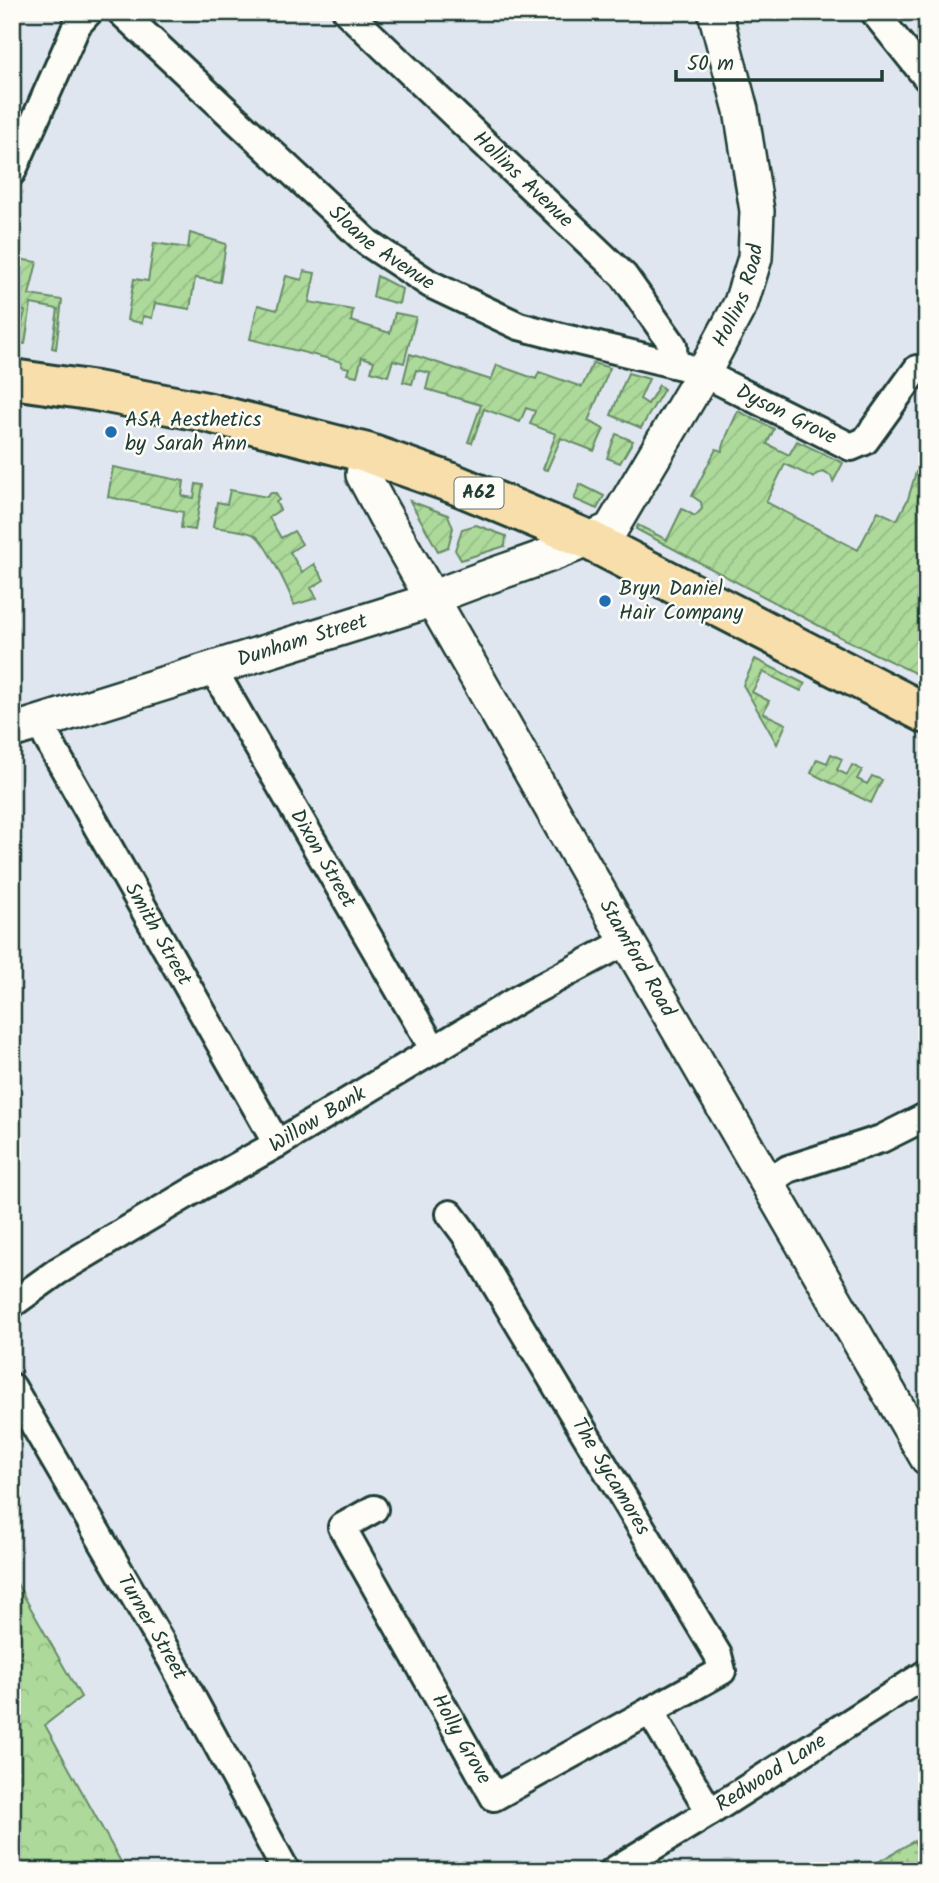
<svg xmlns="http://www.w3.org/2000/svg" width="939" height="1883" viewBox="0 0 939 1883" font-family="Kalam,sans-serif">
<defs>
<pattern id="forest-crowns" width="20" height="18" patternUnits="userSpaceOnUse" patternTransform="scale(1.75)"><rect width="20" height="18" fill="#adda9a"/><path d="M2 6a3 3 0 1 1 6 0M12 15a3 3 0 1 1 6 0" fill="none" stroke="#94bc85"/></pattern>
<pattern id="park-dots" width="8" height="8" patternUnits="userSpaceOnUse" patternTransform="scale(1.75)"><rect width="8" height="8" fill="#adda9a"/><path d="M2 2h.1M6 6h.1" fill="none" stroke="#94bc85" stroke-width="1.8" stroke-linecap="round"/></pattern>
<pattern id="garden-furrows" width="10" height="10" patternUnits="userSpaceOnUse" patternTransform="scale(1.75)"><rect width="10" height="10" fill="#adda9a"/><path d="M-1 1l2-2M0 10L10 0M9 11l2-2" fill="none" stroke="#94bc85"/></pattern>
</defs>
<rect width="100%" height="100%" fill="#e0e6f0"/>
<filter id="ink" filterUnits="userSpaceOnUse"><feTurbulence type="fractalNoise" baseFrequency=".0143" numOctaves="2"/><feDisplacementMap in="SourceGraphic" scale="14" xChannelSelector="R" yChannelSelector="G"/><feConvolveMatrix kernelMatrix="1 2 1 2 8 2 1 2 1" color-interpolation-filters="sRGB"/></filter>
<g filter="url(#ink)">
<!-- forest -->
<path fill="url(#forest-crowns)" stroke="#668c67" stroke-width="2" d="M12 1575 81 1697 45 1725 126 1871H12Z"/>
<!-- park -->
<path fill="url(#park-dots)" stroke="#668c67" stroke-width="2" d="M914 1841 927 1864V1871H863Z"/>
<!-- garden -->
<path fill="url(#garden-furrows)" stroke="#668c67" stroke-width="2" d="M190 233 226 244 220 282 195 278 190 309 155 303 152 318 143 316 142 323 127 320 134 279 148 281 154 243 188 248Z
M12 258 37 262 29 295 62 300 56 349 52 348 58 309 31 304 25 344 17 343 25 311 12 309Z
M304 271 315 273 309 302 353 310 351 321 390 333 395 313 416 317 404 363 393 360 388 376 371 371 374 361 362 357 357 376 347 374 349 368 341 366 342 362 250 339 258 305 277 310 286 276 302 280Z
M377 276 402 289 399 304 373 297Z
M410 354 491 380 497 365 536 379 539 372 582 387 593 363 610 368 588 421 604 429 594 451 561 438 547 470 543 469 556 434 530 424 535 411 526 408 520 422 484 409 472 443 468 442 481 405 426 389 430 373 416 370 412 384 403 382Z
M628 373 649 379 640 399 648 404 659 385 664 389 641 428 611 415Z
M738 411 774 429 767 444 789 455 797 441 843 463 833 482 831 476 823 472 816 474 814 478 785 464 766 502 858 550 878 511 897 520 908 499 916 472 927 469V679L844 639 636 529 638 525 667 540 682 509 695 516 702 509 701 502 692 496 716 449 722 451 727 435Z
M616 434 633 441 620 463 607 458Z
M113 467 184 481 182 496 194 498 196 484 203 485 195 530 181 528 183 512 108 497Z
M580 484 604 496 597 509 574 499Z
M230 490 267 497 271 493H276L279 500 276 502 280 510 269 517 281 538 294 531 302 544 290 552 302 572 314 564 324 580 311 588 317 598 294 605C290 592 266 543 256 536 248 530 224 529 213 527L217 502 227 504Z
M410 501 448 515 453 528 448 547 438 551Z
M476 525 506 536 505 546 461 560 455 550 462 529Z
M755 659 805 684 801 691 763 672 752 692 769 701 763 713 786 724 777 744 743 685Z
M831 754 842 759 837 770 847 775 852 765 862 770 857 779 867 784 872 776 882 780 871 803 811 773 817 759 827 763Z"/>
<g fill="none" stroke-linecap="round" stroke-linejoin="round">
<defs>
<g id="minor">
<path id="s1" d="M121 12 368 243 430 284 519 326 565 338 686 367 719 381 851 447 865 441 917 369"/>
<path id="s2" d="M347 12 624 276 673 345 674 364"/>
<path d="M874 12 927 78"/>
<path d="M12 172 77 25 89 12"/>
<path id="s3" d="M215 667 221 683 251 735 434 1050"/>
<path id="s4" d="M42 722 47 738 277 1144"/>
<path d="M767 1183 788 1169 881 1139 927 1116"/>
<path id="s5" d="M450 1214 465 1234 718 1655 722 1671 650 1711"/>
<path id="s6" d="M12 1304 58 1271 196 1189 277 1144 522 997 627 941"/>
<path id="s7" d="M12 1387 172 1661 286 1871"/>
<path id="s8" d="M374 1509 342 1527 494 1797 650 1711 710 1812"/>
<path id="s9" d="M613 1871 710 1812 927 1673"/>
</g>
<g id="tertiary">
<path id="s10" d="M367 453 363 475 384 514 627 941 927 1458"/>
<path id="s11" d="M12 731 416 605C479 576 548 560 611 529L703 374 741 303 755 258 757 211 741 110 715 12"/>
</g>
<path id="primary" d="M12 379 96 391 206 412 367 453 452 483 589 540 927 714"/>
</defs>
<!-- minor casing -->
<use href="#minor" stroke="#1f3d34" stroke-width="32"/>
<!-- tertiary casing -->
<use href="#tertiary" stroke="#1f3d34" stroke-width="38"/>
<!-- primary casing -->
<use href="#primary" stroke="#1f3d34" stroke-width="44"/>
<!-- minor -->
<use href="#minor" stroke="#fdfcf7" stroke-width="26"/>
<!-- tertiary -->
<use href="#tertiary" stroke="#fdfcf7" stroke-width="33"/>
<!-- primary -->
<use href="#primary" stroke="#f8deab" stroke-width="38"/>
</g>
</g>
<!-- markers -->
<g fill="#1f6fb2" stroke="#fdfcf7" stroke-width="2.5">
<circle cx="111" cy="432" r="7"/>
<circle cx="605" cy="601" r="7"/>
</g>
<g text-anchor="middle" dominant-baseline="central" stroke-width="5" stroke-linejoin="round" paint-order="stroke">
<!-- shield labels -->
<rect fill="#fdfcf7" stroke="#62766e" stroke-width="2" x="454.5" y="477.5" width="49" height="31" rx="5"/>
<g font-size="19" font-weight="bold" fill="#1f3d34">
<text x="479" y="493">A62</text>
</g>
<!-- street labels -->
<g font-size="21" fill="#1f3d34" stroke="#fdfcf7">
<text stroke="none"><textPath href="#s2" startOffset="243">Hollins Avenue</textPath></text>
<text stroke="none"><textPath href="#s1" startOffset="352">Sloane Avenue</textPath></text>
<text stroke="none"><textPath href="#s11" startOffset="900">Hollins Road</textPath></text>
<text stroke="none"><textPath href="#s1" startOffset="794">Dyson Grove</textPath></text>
<text stroke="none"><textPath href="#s11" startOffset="304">Dunham Street</textPath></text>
<text stroke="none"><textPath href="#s3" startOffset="220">Dixon Street</textPath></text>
<text stroke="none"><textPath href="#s4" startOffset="242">Smith Street</textPath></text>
<text stroke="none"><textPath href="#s10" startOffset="578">Stamford Road</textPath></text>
<text stroke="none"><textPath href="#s6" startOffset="357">Willow Bank</textPath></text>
<text stroke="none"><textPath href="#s5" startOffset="308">The Sycamores</textPath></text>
<text stroke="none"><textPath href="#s7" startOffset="278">Turner Street</textPath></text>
<text stroke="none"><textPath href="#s8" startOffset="280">Holly Grove</textPath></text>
<text stroke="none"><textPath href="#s9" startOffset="186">Redwood Lane</textPath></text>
</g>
<!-- poi labels -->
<g font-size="21" fill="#1f3d34" stroke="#fdfcf7" text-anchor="start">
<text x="125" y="420">ASA Aesthetics<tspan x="125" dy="24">by Sarah Ann</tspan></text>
<text x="619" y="589">Bryn Daniel<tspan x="619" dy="24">Hair Company</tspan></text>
</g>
</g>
<!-- margin -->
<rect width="939" height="1883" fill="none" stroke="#fdfcf7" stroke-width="42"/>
<rect x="21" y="21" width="897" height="1841" fill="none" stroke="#1f3d34" stroke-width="2.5" filter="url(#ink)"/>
<!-- scale -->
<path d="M676 70v10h206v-10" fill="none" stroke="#1f3d34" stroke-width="3.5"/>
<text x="687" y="70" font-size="21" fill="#1f3d34" stroke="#fdfcf7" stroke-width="5" paint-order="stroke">50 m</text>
</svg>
